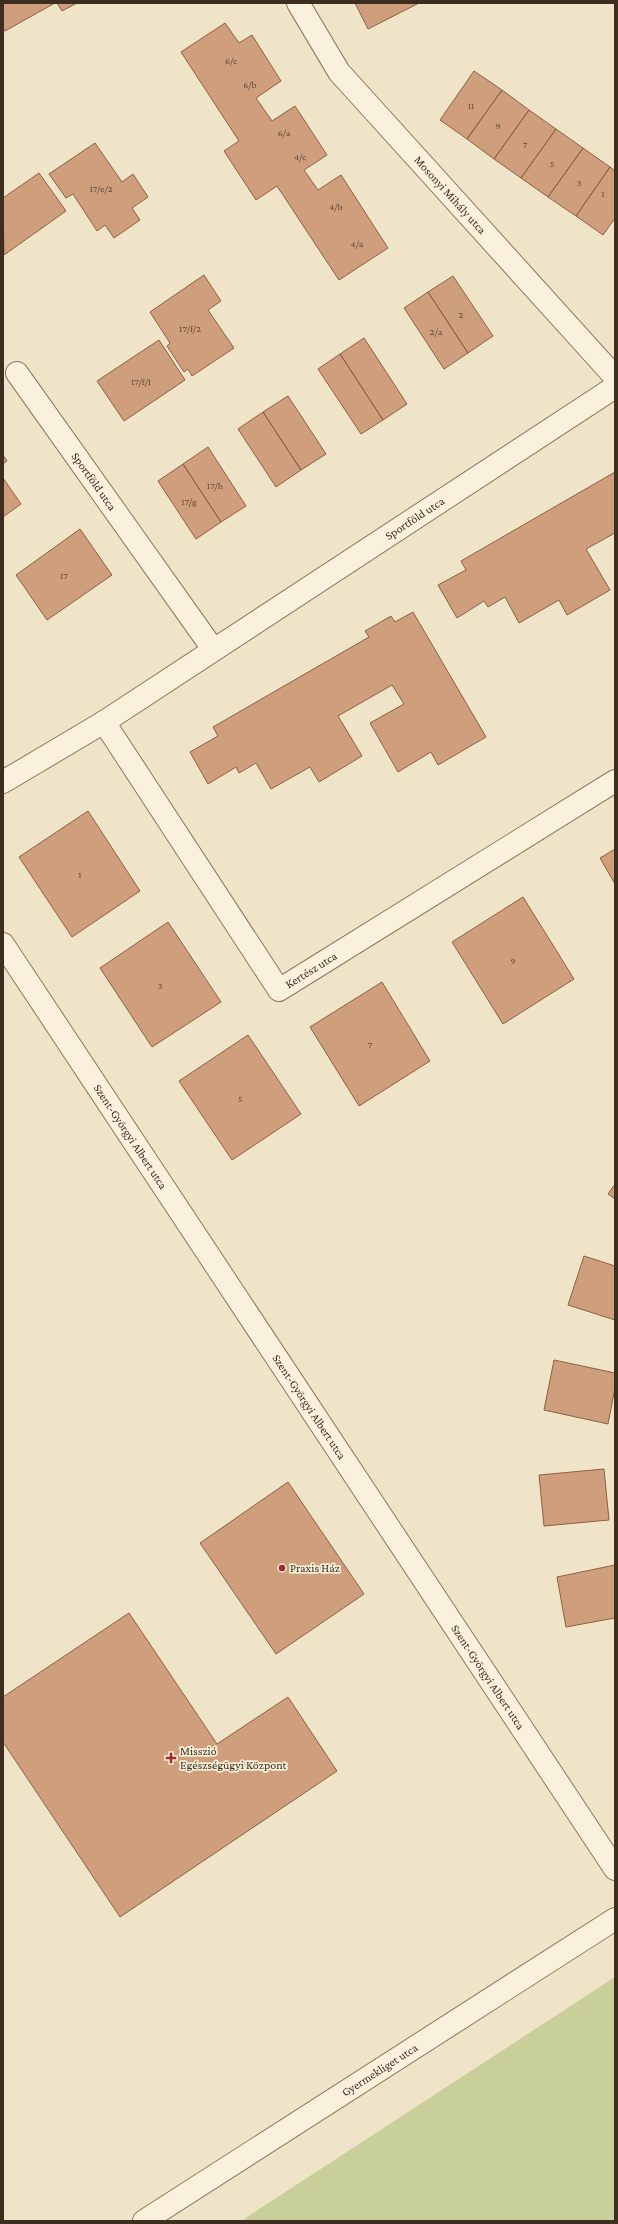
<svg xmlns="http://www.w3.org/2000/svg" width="618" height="2224" viewBox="0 0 618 2224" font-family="'Crimson Pro',serif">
<rect width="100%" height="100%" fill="#f0e4c8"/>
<!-- green -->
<path fill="#c9cf9b" d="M615 1977V2221H241L270 2202Z"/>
<!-- building -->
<path fill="#cf9f7d" stroke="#8d5f41" d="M3 3H55L5 31 3 28Z
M57 3H77L62 11Z
M355 3H419L368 29Z
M225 23 239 43 252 35 281 81 256 98 272 121 295 106 327 155 304 170 318 190 341 175 388 248 339 280 277 186 256 200 224 151 239 141 181 52Z
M474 71 502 90 467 139 440 120Z
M502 90 529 110 494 159 467 139Z
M529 110 556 129 521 178 494 159Z
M556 129 583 148 548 197 521 178Z
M95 143 122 182 133 174 148 197 132 208 140 220 114 238 105 225 97 231 73 194 66 198 49 174Z
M583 148 610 167 576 216 548 197Z
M610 167 615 171V218L603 235 576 216Z
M39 173 66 211 4 255 3 198Z
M204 275 221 301 208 310 234 348 192 376 188 369 184 372 167 346 170 343 150 312Z
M453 276 493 336 468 353 428 292Z
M428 292 468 353 444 369 404 308Z
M364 338 407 404 383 420 340 354Z
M159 340 185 380 124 421 97 381Z
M340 354 383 420 361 434 318 369Z
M288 396 326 454 301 470 263 412Z
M263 412 301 470 276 487 238 429Z
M208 447 246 506 221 522 183 464Z
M3 455 7 461 3 464Z
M183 464 221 522 196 539 158 481Z
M615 472V533L586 549 610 590 567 615 559 600 519 623 505 597 488 607 484 601 457 618 438 585 466 570 461 561Z
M3 478 21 504 3 517Z
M80 529 112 575 47 620 16 575Z
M413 612 486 737 438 765 431 752 398 772 370 723 404 704 392 685 338 716 362 756 319 782 310 767 271 789 256 763 239 773 236 767 208 784 190 752 218 736 213 727 369 637 365 631 391 616 395 622Z
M88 811 140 891 72 937 19 857Z
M615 849V884L600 858Z
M523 897 574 979 503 1024 452 942Z
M168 922 221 1002 152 1047 100 968Z
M382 982 430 1061 359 1106 310 1027Z
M248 1035 301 1114 232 1160 179 1081Z
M615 1184V1199L608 1194Z
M584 1256 615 1266V1320L568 1305Z
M554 1360 615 1373V1388L608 1424 544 1410Z
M604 1469 609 1520 544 1526 539 1475Z
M288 1482 364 1594 276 1654 200 1543Z
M615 1565V1618L566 1627 557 1577Z
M129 1613 217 1744 288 1697 337 1771 120 1917 3 1742V1697Z"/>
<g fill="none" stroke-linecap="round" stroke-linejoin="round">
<defs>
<g id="minor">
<path id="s1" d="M298 3 339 72 615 377"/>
<path id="s2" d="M17 373 213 649"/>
<path id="s3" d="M104 722 279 990 615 781"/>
<path id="s4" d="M3 782 104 722 615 387"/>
<path id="s5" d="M3 944 615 1869"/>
<path id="s6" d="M144 2221 615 1919"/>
</g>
</defs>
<!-- minor casing -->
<use href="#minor" stroke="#8d765c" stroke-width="24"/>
<!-- minor -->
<use href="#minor" stroke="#faf1dc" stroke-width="22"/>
</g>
<!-- markers -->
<g fill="#9e2a2b" stroke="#f7eed8" stroke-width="1.5">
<circle cx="282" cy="1568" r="4"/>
<path d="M169 1752h4v4h4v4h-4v4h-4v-4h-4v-4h4z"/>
</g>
<g text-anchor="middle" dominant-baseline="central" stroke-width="3.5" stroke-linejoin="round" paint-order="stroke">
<!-- number labels -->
<g font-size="10" fill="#624a37">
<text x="231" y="60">6/c</text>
<text x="250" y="84">6/b</text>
<text x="471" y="105">11</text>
<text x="498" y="125">9</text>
<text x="284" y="132">6/a</text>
<text x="525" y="144">7</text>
<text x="300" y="156">4/c</text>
<text x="552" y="163">5</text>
<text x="579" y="182">3</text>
<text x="101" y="188">17/e/2</text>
<text x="603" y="193">1</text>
<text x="336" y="206">4/b</text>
<text x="357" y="243">4/a</text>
<text x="461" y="314">2</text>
<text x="190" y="328">17/f/2</text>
<text x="436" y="331">2/a</text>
<text x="141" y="381">17/f/1</text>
<text x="215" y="485">17/h</text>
<text x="189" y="501">17/g</text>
<text x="64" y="575">17</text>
<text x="80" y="874">1</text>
<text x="513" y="960">9</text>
<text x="160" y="985">3</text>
<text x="370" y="1044">7</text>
<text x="240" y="1098">5</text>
</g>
<!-- street labels -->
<g font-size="12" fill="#3d2e20" stroke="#f7eed8">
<text stroke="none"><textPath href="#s1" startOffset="246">Mosonyi Mihály utca</textPath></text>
<text stroke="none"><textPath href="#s2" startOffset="133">Sportföld utca</textPath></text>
<text stroke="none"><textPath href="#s4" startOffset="489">Sportföld utca</textPath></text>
<text stroke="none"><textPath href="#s3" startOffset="358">Kertész utca</textPath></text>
<text stroke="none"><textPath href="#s5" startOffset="231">Szent-Györgyi Albert utca</textPath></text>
<text stroke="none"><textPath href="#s5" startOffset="555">Szent-Györgyi Albert utca</textPath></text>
<text stroke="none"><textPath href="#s5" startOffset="879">Szent-Györgyi Albert utca</textPath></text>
<text stroke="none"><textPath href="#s6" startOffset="280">Gyermekliget utca</textPath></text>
</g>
<!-- poi labels -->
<g font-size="12" fill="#3d2e20" stroke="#f7eed8" text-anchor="start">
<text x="290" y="1568">Praxis Ház</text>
<text x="180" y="1751">Misszió<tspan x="180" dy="14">Egészségügyi Központ</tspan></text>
</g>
</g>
<!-- border -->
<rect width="618" height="2224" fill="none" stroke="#3d2e20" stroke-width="8"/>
</svg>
